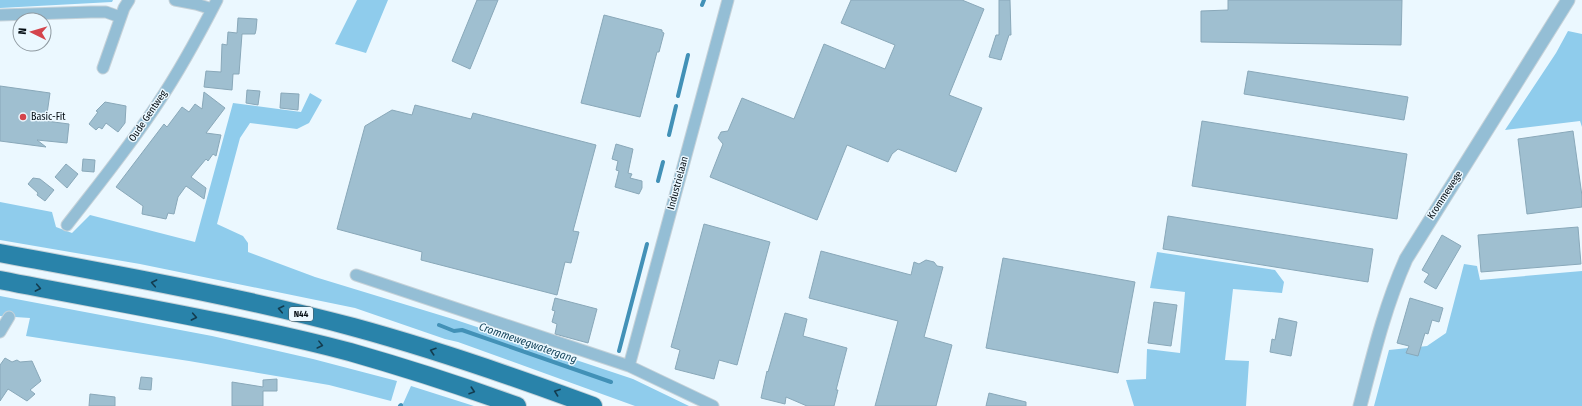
<svg xmlns="http://www.w3.org/2000/svg" width="1582" height="406" viewBox="0 0 1582 406" font-family="'Fira Sans Condensed',sans-serif">
<rect width="100%" height="100%" fill="#ebf8ff"/>
<!-- green -->
<path fill="#8fccec" d="M0 0H113L112 2 0 8Z
M357 0H388L366 53 335 44Z
M1568 31 1582 34V127L1580 121 1505 130 1556 53Z
M310 93 322 100 309 123 297 129 250 123 240 138 217 224 243 236 248 243V252L315 277 456 320 633 379 689 406H635L458 342 445 339 355 308 140 264 0 240V202L52 212 56 227 72 233 90 215 195 242 233 103 301 112Z
M1157 252 1275 270 1284 282 1282 293 1233 289 1225 360 1249 361 1246 406H1134L1126 380 1146 379 1147 349 1180 353 1185 292 1150 288Z
M1464 264 1477 266 1480 280 1582 271V406H1374L1389 350 1427 346 1446 333Z
M0 296 212 336 313 359 397 381 391 401 329 385 189 361 26 336 30 318 0 316Z
M411 386 474 406H402Z"/>
<g fill="none" stroke-linecap="round" stroke-linejoin="round">
<!-- stream -->
<path stroke="#4291b7" stroke-width="4" d="M702 5 704 0
M678 96 688 55
M669 135 676 106
M658 181 663 162
M439 325 454 331 462 330 611 382
M619 351 647 244
M400 406 401 405"/>
</g>
<!-- building -->
<path fill="#9fbfd0" stroke="#89a8b9" d="M477 0H498L470 69 452 61Z
M851 0H962L984 9 949 95 982 108 956 172 898 149 892 154 888 162 847 145 817 220 710 177 723 144 718 138 721 132 728 131 742 98 794 119 824 44 885 69 895 45 841 23Z
M999 0H1010L1011 35H1009L1001 60 989 57 996 35H999Z
M1228 0H1402L1401 45 1201 42V11L1228 10Z
M604 15 662 30V32L664 33 659 52H657L640 117 581 103Z
M238 18 257 19 256 30 255 34H242L239 74H233L232 90 204 87 206 71 221 72 222 44 227 45 228 32 237 33Z
M1248 71 1408 97 1404 120 1244 94Z
M0 86 50 93 46 121 69 124 67 143 37 140 46 147 0 141Z
M247 90 260 91 258 105 246 103Z
M204 92 225 108 206 133 221 135 216 156 213 154 208 161 206 159 191 177 206 188 204 199 186 186 178 197 174 214 168 213 166 219 142 214 143 206 116 187 164 124 167 127 182 107 189 112 195 104 202 109Z
M281 93 299 94 298 110 280 108Z
M105 102 126 106 125 123 118 132 106 123 102 129 99 127 96 130 89 124 98 112 96 111Z
M415 105 471 119 473 113 596 145 573 231 579 232 571 263 565 262 557 295 421 260 422 252 337 229 365 126 392 110 412 115Z
M1202 121 1407 154 1397 219 1192 186Z
M1573 131 1582 196V207L1527 214 1518 139Z
M616 144 633 149 628 173 632 174 630 178 642 181V188L639 194 615 187 619 171 616 170 618 161 612 159Z
M83 159 95 160 94 172 82 171Z
M66 164 78 174 67 188 55 177Z
M33 178 40 179 54 190 45 201 37 195 38 193 28 184Z
M1168 216 1373 249 1368 282 1163 249Z
M704 224 770 242 737 365 719 360 714 379 675 369 680 350 671 347Z
M1578 227 1581 264 1481 272 1478 235Z
M1442 235 1461 246 1436 289 1424 282 1429 274 1422 270Z
M821 251 911 275 914 262 919 264 926 260 934 262 937 266 943 267 924 337 952 345 936 406H875L898 321 809 298Z
M1003 258 1135 282 1118 373 986 348Z
M555 298 597 309 588 343 555 334 557 324 552 322 555 311 552 310Z
M1410 298 1443 308 1439 322 1432 320 1428 334 1425 333 1418 356 1406 353 1409 346 1397 343Z
M1154 302 1177 305 1171 346 1148 343Z
M785 313 807 319 803 336 847 348 836 390H838L834 406H807L786 397 785 404 761 398 767 371 768 372Z
M1279 318 1297 322 1291 356 1270 352 1272 339 1275 340Z
M5 358 12 362 17 360 20 362 32 361 41 381 30 390 35 394 27 401 8 389 0 401V365Z
M141 377 152 378 151 390 139 389Z
M277 379V391H263V406H232V382L263 387V380Z
M989 393 1026 402V406H986Z
M90 394 115 397V406H89Z"/>
<g fill="none" stroke-linecap="round" stroke-linejoin="round">
<defs>
<path id="minor" d="M175 0 196 4 212 9
M0 15 91 12H106L120 17
M103 68 124 8 129 0
M67 225C98 185 130 146 158 103 180 70 199 35 217 0
M356 275 629 366 713 406
M0 332 9 317
M629 366 728 0"/>
<path id="tertiary" d="M1360 406C1373 356 1385 306 1406 259L1568 0"/>
<path id="trunk" d="M0 253C118 275 237 296 353 327 434 349 515 377 593 406
M0 280C117 303 235 322 350 352 406 368 462 386 517 406"/>
</defs>
<!-- minor casing -->
<use href="#minor" stroke="#c6d2d9" stroke-width="13"/>
<!-- tertiary casing -->
<use href="#tertiary" stroke="#c6d2d9" stroke-width="15"/>
<!-- trunk casing -->
<use href="#trunk" stroke="#c6d2d9" stroke-width="20"/>
<!-- minor -->
<use href="#minor" stroke="#94bed5" stroke-width="11"/>
<!-- tertiary -->
<use href="#tertiary" stroke="#94bed5" stroke-width="13"/>
<!-- trunk -->
<use href="#trunk" stroke="#2983aa" stroke-width="18"/>
</g>
<!-- one-way arrows -->
<defs><path id="oneway-chevron" d="M-2-3.5L2.5 0L-2 3.5" fill="none" stroke-width="1.6" stroke-linecap="round" stroke-linejoin="round"/></defs>
<g stroke="#133c4f">
<use href="#oneway-chevron" transform="translate(154 283) rotate(-169)"/>
<use href="#oneway-chevron" transform="translate(38 288) rotate(11)"/>
<use href="#oneway-chevron" transform="translate(281 309) rotate(-168)"/>
<use href="#oneway-chevron" transform="translate(194 317) rotate(11)"/>
<use href="#oneway-chevron" transform="translate(320 345) rotate(14)"/>
<use href="#oneway-chevron" transform="translate(433 351) rotate(-162)"/>
<use href="#oneway-chevron" transform="translate(472 391) rotate(18)"/>
<use href="#oneway-chevron" transform="translate(557 392) rotate(-160)"/>
</g>
<!-- markers -->
<circle fill="#d4444c" stroke="#ebf8ff" stroke-width="1.5" cx="23" cy="117" r="4"/>
<g text-anchor="middle" dominant-baseline="central" stroke-width="3" stroke-linejoin="round" paint-order="stroke">
<!-- shield labels -->
<rect fill="#ebf8ff" stroke="#49545a" stroke-width="1" x="289" y="307" width="24" height="14" rx="3"/>
<g font-size="9" font-weight="bold" fill="#040d13">
<text x="301" y="314">N44</text>
</g>
<!-- street labels -->
<g font-size="10" fill="#040d13" stroke="#ebf8ff">
<text transform="translate(148 116) rotate(-56)">Oude Gentweg</text>
<text transform="translate(678 183) rotate(-75)">Industrielaan</text>
<text transform="translate(1445 195) rotate(-57)">Krommewege</text>
</g>
<!-- poi labels -->
<g font-size="10" fill="#040d13" stroke="#ebf8ff" text-anchor="start">
<text x="31" y="117">Basic-Fit</text>
</g>
<!-- water labels -->
<g font-size="11" font-style="italic" fill="#1a485e" stroke="#ebf8ff">
<text transform="translate(528 343) rotate(19)">Crommewegwatergang</text>
</g>
</g>
<!-- north arrow -->
<g transform="translate(32 32) rotate(275)"><circle r="19" fill="#ebf8ff" stroke="#8f9aa1"/>
<path d="M0-3L7 15L0 10L-7 15Z" fill="#d4444c"/>
<text y="-6" font-size="11" font-weight="bold" text-anchor="middle" fill="#040d13">N</text>
</g>
</svg>
